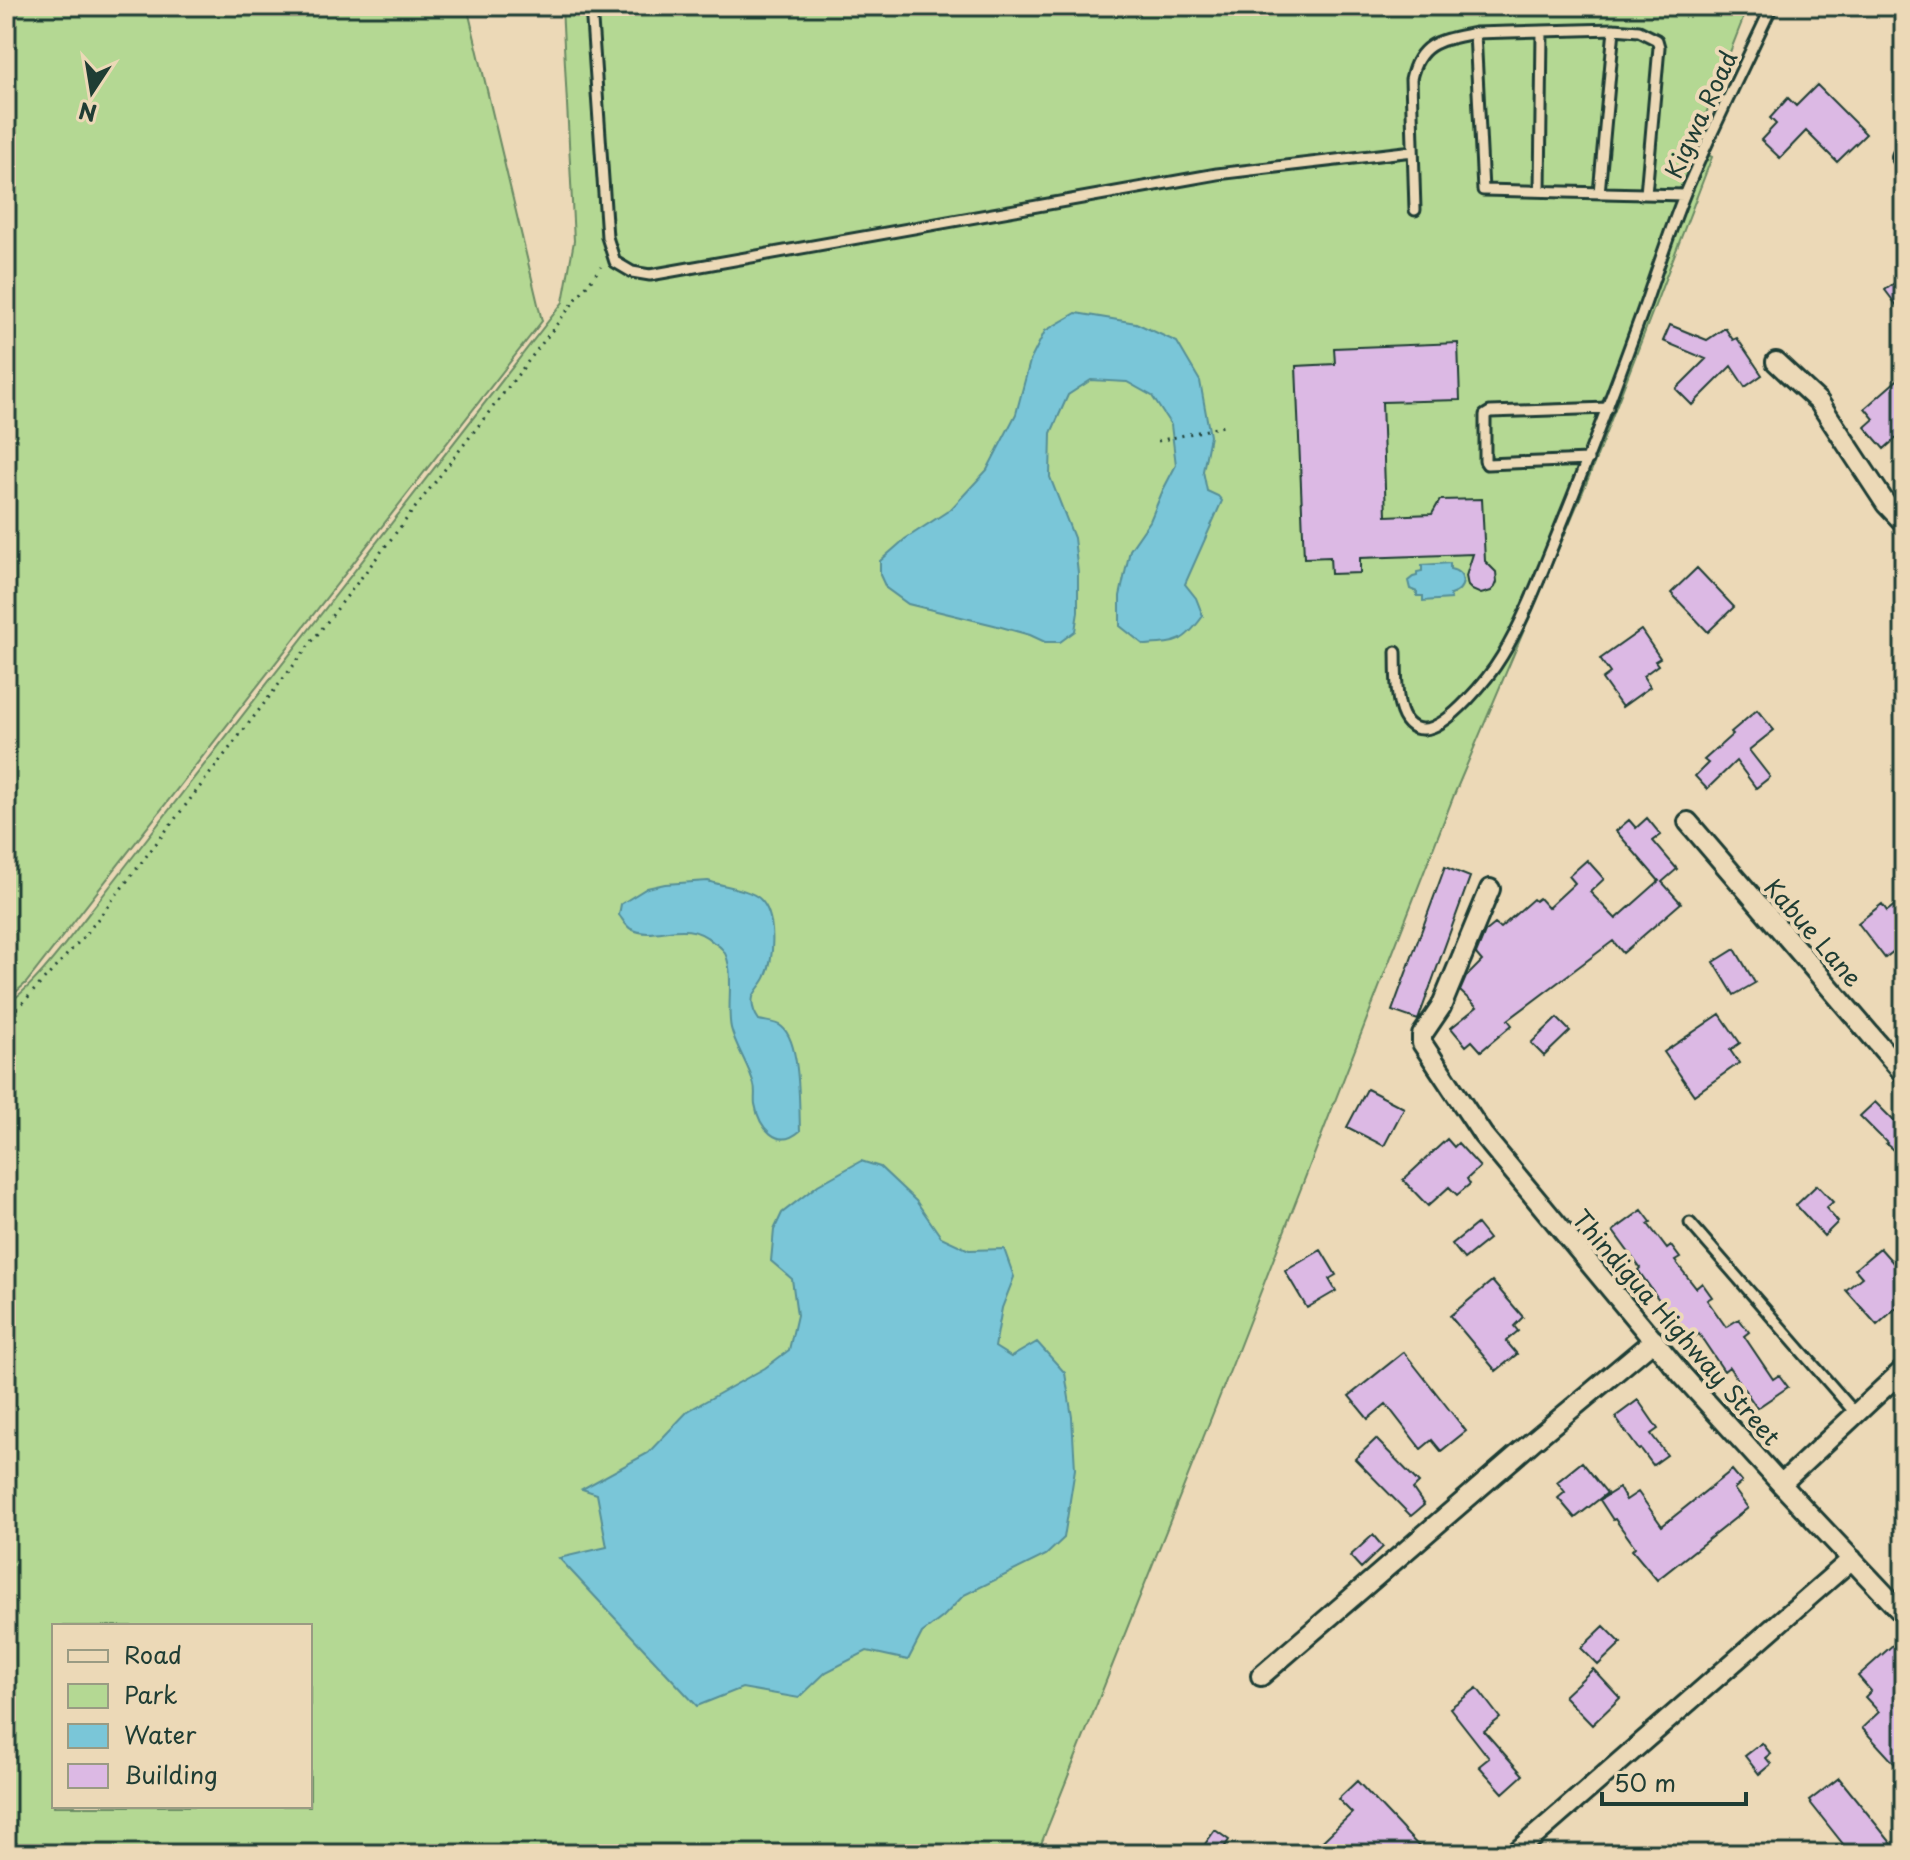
<svg xmlns="http://www.w3.org/2000/svg" width="1910" height="1860" viewBox="0 0 1910 1860" font-family="'Playpen Sans',sans-serif">
<rect width="100%" height="100%" fill="#ecd9b7"/>
<filter id="ink" filterUnits="userSpaceOnUse"><feTurbulence type="fractalNoise" baseFrequency=".0125" numOctaves="2"/><feDisplacementMap in="SourceGraphic" scale="16" xChannelSelector="R" yChannelSelector="G"/><feConvolveMatrix kernelMatrix="1 2 1 2 8 2 1 2 1" color-interpolation-filters="sRGB"/></filter>
<g filter="url(#ink)">
<!-- green -->
<path fill="#b4d893" stroke="#6a8a64" stroke-width="2" fill-rule="evenodd" d="M6 6H467L542 321 26 983 6 1001Z
M562 6H1748L1693 147 1712 157 1589 477 1454 795 1233 1363 1037 1854H6V1004C35 988 75 930 97 903L563 302 574 241ZM54 1626H310V1806H54Z"/>
<!-- water -->
<path fill="#7ac6d8" stroke="#568f96" stroke-width="2" d="M1076 313 1136 323 1177 342 1200 381 1210 436 1203 471 1207 491 1218 496 1222 501 1185 584 1196 598 1203 616C1183 644 1177 643 1144 645L1120 626V596L1130 550 1150 521 1163 490 1176 465 1171 425 1152 396 1127 382 1091 380 1068 395 1051 433 1050 477 1074 538 1078 573V612L1075 631 1060 642H1045L1030 635 994 625 908 604 886 588 880 575V561L905 539 951 509 987 470 1016 414 1030 361 1045 331Z
M1450 563V569C1467 572 1467 590 1450 595L1451 599 1423 601V596H1417V592L1410 589 1408 581 1413 577 1417 576V572L1422 571V565Z
M708 881C722 886 750 889 760 899 777 915 774 957 766 976 763 984 756 989 753 997 751 1006 754 1013 759 1020 767 1022 777 1022 782 1027 801 1043 799 1107 800 1131 777 1151 759 1127 755 1104 754 1098 756 1091 754 1085 750 1067 735 1046 731 1028 726 1006 736 969 723 950 720 946 716 944 713 942 684 916 657 942 631 929 626 926 623 920 619 915L621 904 647 888 665 884Z
M861 1161 880 1167 916 1201 941 1237 969 1250 1004 1249 1014 1277 1002 1308 995 1347 1011 1357 1037 1342 1065 1373 1072 1417 1075 1469 1064 1538 1046 1555 964 1595 943 1617 922 1633 908 1660 867 1651 826 1672 799 1698 742 1688 697 1706 559 1558 607 1547 597 1494 582 1489 648 1453 688 1411 765 1368 789 1350 797 1315 792 1279 771 1261 774 1230 782 1213 818 1185Z"/>
<!-- building -->
<path fill="#dcb9e4" stroke="#1f3d34" stroke-width="2" d="M1817 85 1866 134 1837 162 1806 131 1780 158 1761 140 1776 124 1770 118 1788 98 1796 106Z
M1904 276V315L1885 290Z
M1670 325 1707 340 1725 328 1733 340 1737 338 1762 375 1745 387 1731 366 1692 405 1676 389 1706 359 1663 341Z
M1458 343 1460 400 1382 402 1386 516 1432 514 1440 500 1482 499 1485 561 1496 572 1497 582 1495 587 1491 591 1481 594 1472 590 1468 586 1466 576 1473 554 1360 558V573L1331 574 1330 557 1304 558 1296 366 1335 364 1334 348Z
M1904 374V431L1884 449 1865 427 1874 419 1865 408Z
M1697 568 1734 607 1708 632 1671 593Z
M1641 630 1660 658 1655 661 1658 665 1643 676 1650 687 1622 707 1602 679 1610 673 1600 659Z
M1757 710 1774 730 1749 750 1770 777 1756 788 1736 761 1707 789 1695 776 1708 763 1704 760 1733 734 1731 732Z
M1647 818 1661 835 1653 841 1677 869 1662 882 1681 903 1623 953 1613 941 1508 1020 1512 1025 1481 1051 1472 1041 1466 1046 1451 1028 1477 1007 1460 991 1466 977 1482 961 1476 954 1485 932 1495 924 1500 928 1533 899 1535 901 1539 898 1548 908 1575 883 1569 876 1587 860 1604 879 1590 892 1616 919 1659 881 1616 831 1629 820 1636 828Z
M1445 867 1470 877 1418 1020 1392 1011Z
M1904 898V943L1885 958 1858 923 1882 904 1887 911Z
M1735 949 1755 983 1734 995 1714 962Z
M1720 1014 1740 1043 1730 1050 1739 1063 1694 1095 1664 1052Z
M1557 1018 1570 1031 1544 1056 1531 1043Z
M1367 1089 1404 1108 1384 1146 1347 1127Z
M1875 1102 1900 1127 1904 1123V1159L1886 1144 1887 1143 1860 1116Z
M1447 1139 1454 1147 1458 1143 1480 1167 1467 1179 1470 1184 1457 1195 1449 1187 1428 1206 1403 1180Z
M1817 1185 1833 1202 1826 1208 1838 1222 1824 1236 1796 1205Z
M1642 1210 1651 1222 1648 1224 1667 1249 1671 1246 1680 1258 1675 1261 1696 1288 1702 1283 1712 1297 1707 1300 1726 1327 1739 1319 1749 1332 1744 1336 1773 1379 1779 1375 1788 1387 1757 1408 1729 1367 1724 1371 1699 1334 1688 1341 1638 1270 1640 1268 1613 1231Z
M1477 1224 1489 1239 1464 1259 1452 1244Z
M1880 1248 1904 1275V1301L1877 1325 1846 1290 1862 1277 1855 1269Z
M1321 1250 1336 1275 1329 1279 1336 1291 1307 1308 1285 1271Z
M1492 1281 1523 1317 1514 1326 1518 1331 1506 1341 1517 1354 1496 1371 1450 1316Z
M1404 1352 1466 1431 1441 1451 1432 1440 1421 1449 1386 1404 1368 1419 1349 1396Z
M1638 1400 1658 1429 1651 1434 1667 1455 1653 1465 1641 1449 1639 1450 1615 1417Z
M1376 1439 1419 1483 1413 1489 1424 1505 1411 1516 1355 1459Z
M1582 1462 1607 1493 1575 1518 1558 1498 1565 1492 1557 1482Z
M1732 1470 1742 1482 1734 1489 1748 1508 1657 1580 1632 1550 1635 1547 1615 1519 1613 1520 1600 1500 1619 1488 1626 1500 1638 1492 1662 1526Z
M1373 1535 1383 1547 1361 1568 1350 1556Z
M1604 1626 1621 1643 1598 1665 1581 1648Z
M1904 1635V1774L1862 1728 1879 1712 1865 1697 1871 1691 1858 1676Z
M1593 1669 1620 1698 1592 1725 1564 1696Z
M1477 1688 1500 1718 1484 1731 1523 1775 1503 1793 1479 1766 1489 1758 1450 1708Z
M1762 1743 1771 1754 1766 1758 1771 1764 1759 1774 1745 1756Z
M1839 1778 1900 1854H1851L1809 1801Z
M1357 1781 1426 1854H1309L1352 1813 1338 1799Z
M1215 1830 1229 1840 1220 1854H1198Z"/>
<g fill="none" stroke-linecap="round" stroke-linejoin="round">
<defs>
<path id="lane" d="M591 6 607 237 615 262 632 272 650 275 1217 174 1413 151
M1540 191 1542 32
M1599 193 1614 29
M1646 194 1659 47 1657 40 1639 31 1614 29 1475 33 1483 190 1684 195
M1415 210 1411 79C1419 41 1442 40 1475 33
M1588 460 1487 464 1485 461V415L1490 412 1608 408
M1396 652C1397 673 1392 731 1424 729 1449 728 1490 676 1502 656 1523 622 1540 577 1555 540 1586 465 1614 390 1642 313 1656 274 1669 232 1685 193 1712 130 1743 68 1772 6
M1690 1223 1856 1414"/>
<path id="street" d="M1902 157 1904 155
M1776 362 1819 402 1886 504 1904 523
M1688 822 1904 1074
M1490 889 1441 1007 1422 1035V1043L1483 1135 1682 1375 1781 1484 1904 1615
M1781 1484 1904 1369
M1261 1676 1533 1441 1654 1340
M1514 1854 1852 1559"/>
</defs>
<!-- lane casing -->
<use href="#lane" stroke="#1f3d34" stroke-width="15"/>
<!-- street casing -->
<use href="#street" stroke="#1f3d34" stroke-width="24"/>
<!-- path -->
<path stroke="#1f3d34" stroke-width="3" stroke-dasharray="2 6" stroke-linecap="butt" d="M1158 441 1224 426
M6 925V966
M6 1021 87 933 601 267"/>
<!-- lane -->
<use href="#lane" stroke="#ecd9b7" stroke-width="9"/>
<!-- street -->
<use href="#street" stroke="#ecd9b7" stroke-width="18"/>
</g>
</g>
<g text-anchor="middle" dominant-baseline="central" stroke-width="8" stroke-linejoin="round" paint-order="stroke">
<!-- street labels -->
<g font-size="24" fill="#1f3d34" stroke="#ecd9b7">
<text transform="translate(1700 114) rotate(-65)">Kigwa Road</text>
<text transform="translate(1814 932) rotate(49)">Kabue Lane</text>
<text transform="translate(1677 1327) rotate(49)">Thindigua Highway Street</text>
</g>
</g>
<!-- margin -->
<rect width="1910" height="1860" fill="none" stroke="#ecd9b7" stroke-width="32"/>
<rect x="16" y="16" width="1878" height="1828" fill="none" stroke="#1f3d34" stroke-width="3" filter="url(#ink)"/>
<!-- legend -->
<rect x="52" y="1624" width="260" height="184" fill="#ecd9b7" stroke="#9a9b83" stroke-width="2"/>
<rect x="68" y="1650" width="40" height="12" fill="#ecd9b7" stroke="#9a9b83" stroke-width="2"/>
<text x="124" y="1664" font-size="24" fill="#1f3d34">Road</text>
<rect x="68" y="1684" width="40" height="24" fill="#b4d893" stroke="#9a9b83" stroke-width="2"/>
<text x="124" y="1704" font-size="24" fill="#1f3d34">Park</text>
<rect x="68" y="1724" width="40" height="24" fill="#7ac6d8" stroke="#9a9b83" stroke-width="2"/>
<text x="124" y="1744" font-size="24" fill="#1f3d34">Water</text>
<rect x="68" y="1764" width="40" height="24" fill="#dcb9e4" stroke="#9a9b83" stroke-width="2"/>
<text x="124" y="1784" font-size="24" fill="#1f3d34">Building</text>
<!-- north arrow -->
<g transform="translate(92 92) rotate(192)" stroke="#ecd9b7" stroke-width="6" paint-order="stroke">
<path d="M0-6L14 30L0 20L-14 30Z" fill="#1f3d34"/>
<text y="-12" font-size="22" font-weight="bold" text-anchor="middle" fill="#1f3d34">N</text>
</g>
<!-- scale -->
<path d="M1602 1792v12h144v-12" fill="none" stroke="#1f3d34" stroke-width="4"/>
<text x="1614" y="1792" font-size="24" fill="#1f3d34" stroke="#ecd9b7" stroke-width="6" paint-order="stroke">50 m</text>
</svg>
